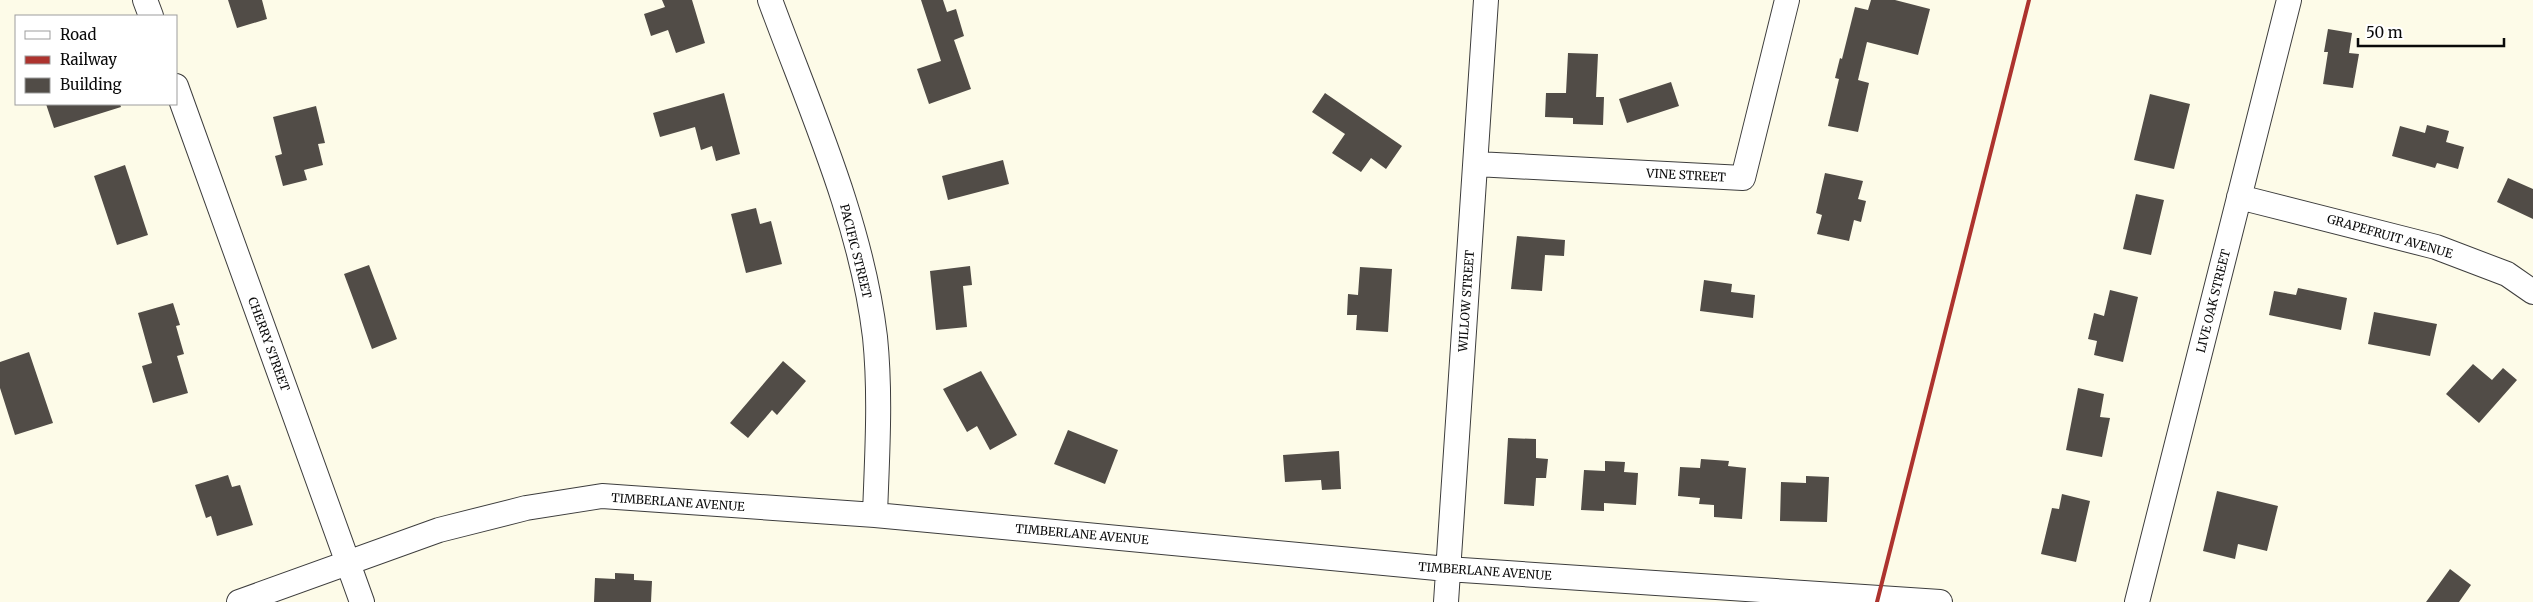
<svg xmlns="http://www.w3.org/2000/svg" width="2533" height="602" viewBox="0 0 2533 602" font-family="Merriweather,serif">
<rect width="100%" height="100%" fill="#fdfbe8"/>
<!-- building -->
<path fill="#514c47" d="M228 0H262L267 19 237 28Z
M662 0H692L705 43 676 53 668 30 651 36 644 14 665 7Z
M921 0H943L947 12 956 9 964 36 954 40 971 89 929 104 917 69 941 61Z
M1871 0H1895L1930 9 1918 55 1867 42 1858 80 1869 83 1858 132 1828 126 1839 79 1835 78 1840 58 1842 59 1855 7 1868 10Z
M2328 29 2352 33 2349 53 2359 54 2353 88 2323 84 2328 52H2324Z
M1568 53 1598 54 1596 97H1604L1603 125 1573 124V118L1545 117 1546 93H1566Z
M1671 82 1679 106 1627 123 1619 99Z
M724 93 740 154 716 161 712 146 701 150 695 127 660 137 653 113Z
M1325 93 1402 146 1386 169 1371 158 1361 172 1332 153 1345 134 1312 112Z
M2150 94 2190 104 2174 169 2134 160Z
M46 104H120L121 107 54 128Z
M316 106 325 143 318 144 323 165 304 170 307 180 283 186 275 156 282 154 273 117Z
M2427 125 2449 131 2446 142 2464 147 2458 169 2437 163 2435 168 2392 156 2400 126 2425 133Z
M1003 160 1009 184 948 200 942 176Z
M125 165 148 235 117 245 94 176Z
M1825 173 1863 181 1858 199 1866 201 1861 222 1854 220 1849 241 1817 234 1822 215 1816 213Z
M2508 178 2533 189V219L2497 202Z
M2136 194 2164 200 2151 255 2123 249Z
M756 208 760 224 771 221 782 264 746 273 731 214Z
M1517 236 1565 240 1564 256 1545 255 1542 291 1511 289Z
M369 265 397 339 372 349 344 274Z
M970 266 972 285 963 286 967 327 936 330 930 271Z
M1360 267 1392 269 1388 332 1356 330 1357 315H1347L1348 294 1358 295Z
M1704 280 1732 284 1731 292 1755 295 1753 318 1700 311Z
M2298 288 2347 298 2341 330 2269 315 2274 291 2296 295Z
M2110 290 2138 297 2123 362 2094 355 2097 341 2088 339 2094 313 2104 316Z
M173 303 180 325 176 326 184 354 177 356 188 393 153 403 142 366 152 363 138 313Z
M2374 312 2437 324 2430 356 2368 344Z
M29 352 53 423 15 435 0 388V362Z
M783 361 806 381 777 415 772 410 748 438 730 423Z
M2473 364 2492 380 2503 368 2517 380 2479 423 2446 394Z
M981 371 1017 435 990 450 977 426 967 432 943 389Z
M2078 388 2104 394 2100 417 2110 418 2102 457 2066 450Z
M1068 430 1118 450 1105 484 1054 464Z
M1508 438 1536 439V458L1548 459 1546 478H1536L1534 506 1504 504Z
M1339 451 1341 489 1322 490 1321 480 1285 482 1283 455Z
M1701 459 1729 461 1728 466 1746 468 1742 519 1714 517V505L1699 504 1700 498 1678 496 1680 467 1700 468Z
M1605 461 1625 462 1624 472 1638 473 1636 505 1604 503V511L1581 510 1584 470 1605 471Z
M228 475 232 487 240 485 253 525 217 536 211 516 206 518 195 485Z
M1806 476 1829 477 1827 522 1780 521 1781 482 1806 483Z
M2217 491 2278 506 2267 551 2238 544 2235 559 2203 551Z
M2062 494 2090 501 2076 562 2041 554 2052 508 2059 509Z
M2450 569 2471 585 2459 602H2426Z
M615 573 634 574V580L652 581 651 602H594L595 578 615 579Z"/>
<g fill="none" stroke-linecap="round" stroke-linejoin="round">
<defs>
<path id="minor" d="M145 0 151 16
M770 0C810 109 861 220 875 337 881 396 877 456 875 515
M176 86 362 602
M1476 164 1743 178 1787 0
M2239 197 2436 247 2507 274 2533 292
M239 602 439 530 526 508 602 496 875 515 1447 569 1940 602
M1446 602 1486 0
M2137 602 2289 0"/>
</defs>
<!-- minor casing -->
<use href="#minor" stroke="#3d3d3d" stroke-width="26"/>
<!-- minor -->
<use href="#minor" stroke="#fff" stroke-width="24"/>
<!-- rail -->
<path stroke="#ad332e" stroke-width="4" d="M1877 602 2029 0"/>
</g>
<g text-anchor="middle" dominant-baseline="central" stroke-width="5" stroke-linejoin="round" paint-order="stroke">
<!-- street labels -->
<g font-size="12" fill="#0a0a0a" stroke="#fff">
<text transform="translate(1686 175) rotate(3)">VINE STREET</text>
<text transform="translate(2390 236) rotate(16)">GRAPEFRUIT AVENUE</text>
<text transform="translate(856 251) rotate(76)">PACIFIC STREET</text>
<text transform="translate(1466 301) rotate(-86)">WILLOW STREET</text>
<text transform="translate(2213 301) rotate(-76)">LIVE OAK STREET</text>
<text transform="translate(269 344) rotate(70)">CHERRY STREET</text>
<text transform="translate(678 502) rotate(4)">TIMBERLANE AVENUE</text>
<text transform="translate(1082 534) rotate(5)">TIMBERLANE AVENUE</text>
<text transform="translate(1485 571) rotate(4)">TIMBERLANE AVENUE</text>
</g>
</g>
<!-- legend -->
<rect x="15" y="15" width="162" height="90" fill="#ffffff" stroke="#9d9d9d"/>
<rect x="25" y="31" width="25" height="8" fill="#ffffff" stroke="#9d9d9d"/>
<text x="60" y="40" font-size="15" fill="#0a0a0a">Road</text>
<rect x="25" y="56" width="25" height="8" fill="#ad332e" stroke="#9d9d9d"/>
<text x="60" y="65" font-size="15" fill="#0a0a0a">Railway</text>
<rect x="25" y="78" width="25" height="15" fill="#514c47" stroke="#9d9d9d"/>
<text x="60" y="90" font-size="15" fill="#0a0a0a">Building</text>
<!-- scale -->
<path d="M2358 38v8h146v-8" fill="none" stroke="#0a0a0a" stroke-width="2.5"/>
<text x="2366" y="38" font-size="15" fill="#0a0a0a" stroke="#ffffff" stroke-width="4" paint-order="stroke">50 m</text>
</svg>
